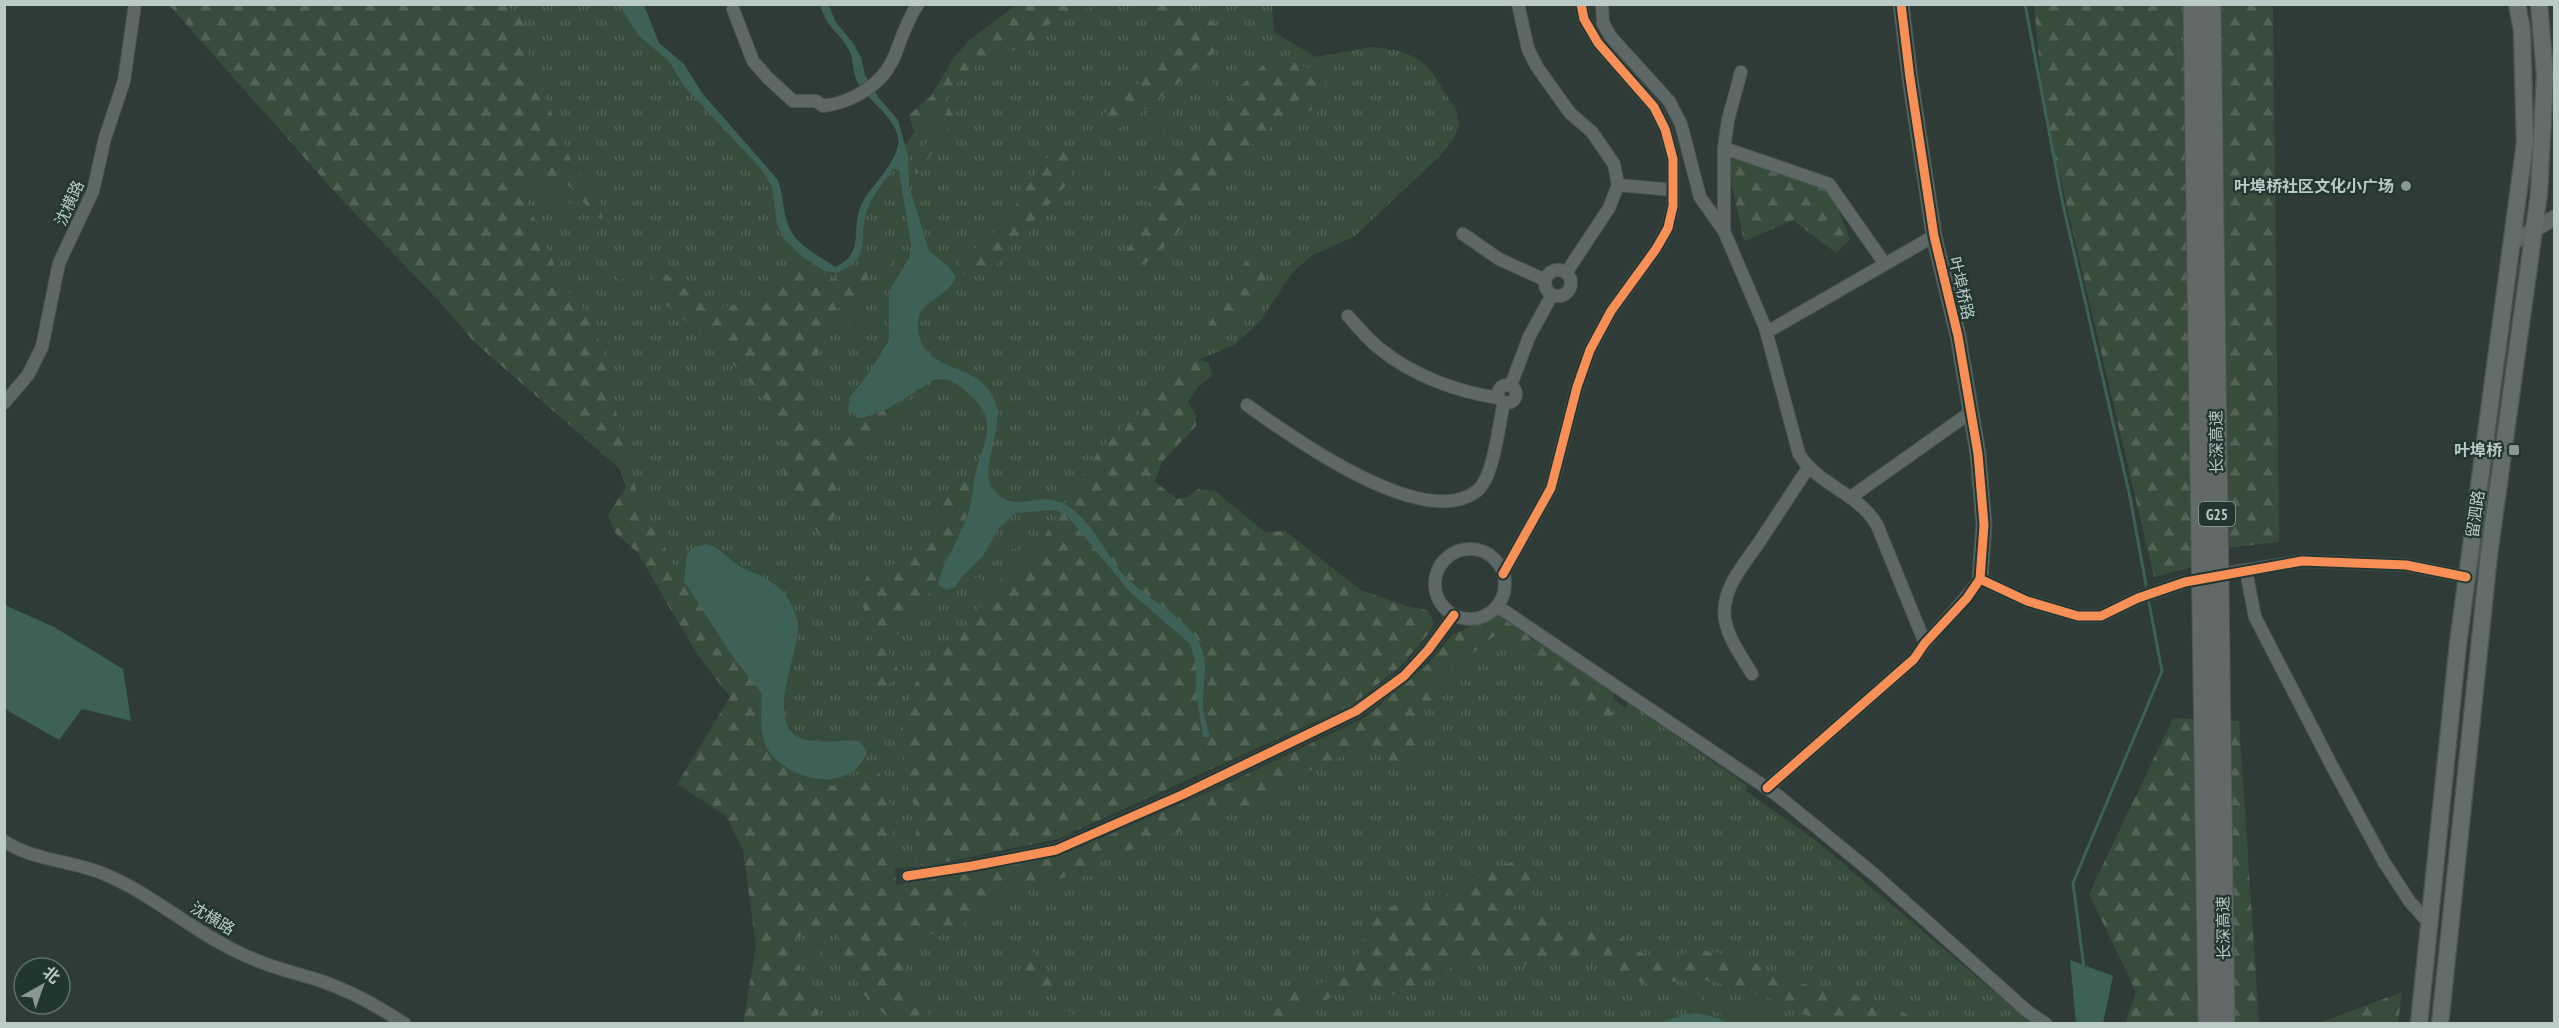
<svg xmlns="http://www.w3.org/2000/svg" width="2559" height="1028" viewBox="0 0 2559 1028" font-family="'PT Sans Narrow','Noto Sans SC',sans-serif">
<defs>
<pattern id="grass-tufts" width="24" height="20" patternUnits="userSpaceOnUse" patternTransform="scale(1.5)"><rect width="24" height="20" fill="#384c3b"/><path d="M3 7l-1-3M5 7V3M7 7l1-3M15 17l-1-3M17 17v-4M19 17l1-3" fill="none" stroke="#536456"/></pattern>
<pattern id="forest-firs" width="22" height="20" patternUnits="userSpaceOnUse" patternTransform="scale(1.5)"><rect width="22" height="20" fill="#384c3b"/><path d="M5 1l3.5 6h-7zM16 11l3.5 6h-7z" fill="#536456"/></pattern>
</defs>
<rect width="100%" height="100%" fill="#2e3b37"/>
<!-- grass -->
<path fill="url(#grass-tufts)" d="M477 5H629L647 38 679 67 770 178 786 233 836 270 850 261 858 250 864 206 897 159 957 65 1044 5H1272L1274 32 1316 57 1371 47 1397 50 1419 59 1432 72 1457 112 1459 127 1453 140 1440 156 1355 236 1311 256 1292 273 1260 321 1236 344 1187 365 916 726 926 866 790 877 746 698 642 525 486 128Z
M1499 620 1626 708 1627 702 1748 786 1746 791 1814 839 2031 1023H815L791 984 787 911 1071 861 1370 720Z"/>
<!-- forest -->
<path fill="url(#forest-firs)" d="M505 4 523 19 532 74 550 109 571 161 601 202 602 220C575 201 575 175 536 175L523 192 563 285 587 312 604 352 625 455 637 492 672 562 731 654 762 694 761 719 778 761 803 777 833 786 852 779 872 761 886 785 892 815 896 885 974 873 1070 852 1220 787 1366 717 1429 663 1452 635 1497 615 1614 693 1611 732 1607 733 1584 696 1578 697C1551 669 1535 649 1498 633L1436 681 1439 694C1434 699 1426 706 1423 713 1418 725 1419 747 1417 760L1410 767 1400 769C1385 759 1375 747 1357 751L1283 781 1271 794 1270 806C1252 819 1248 812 1228 812 1219 812 1209 819 1202 823L1099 862 1100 871 1089 876 1071 874 1058 880 1034 884 1015 883 999 899 959 928 947 932 931 934 904 945C901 974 917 1003 937 1023H894L863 994 843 951 837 931 809 929 796 939 793 952 822 1023H743L756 946 743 850 726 816 677 784 730 697 697 654 637 552 615 533 608 515 626 487 620 469 474 342 440 302 341 199 169 5Z
M1018 4 1098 5 1051 23 1032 42 967 70 930 120 918 133 913 128 909 115 931 96 953 59 969 40Z
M1151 5H1191V13C1207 17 1220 22 1225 39L1208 59 1123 127 1107 130 1099 122 1120 93 1138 84 1168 43 1169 29Z
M2034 5H2185L2193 567 2154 577 2044 109Z
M2222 5H2273L2279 542 2218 549Z
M1274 55 1314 70 1326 81 1321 100 1310 111 1294 118 1273 124 1236 162 1218 176 1177 234 1146 263 1130 268 1122 262 1158 183 1177 156 1197 138 1242 85Z
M951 101 956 106 954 118 920 172 915 174 916 156 943 121Z
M1060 148 1075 155V165L1065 186 993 268 976 276 964 273 956 257 961 253 975 249 1007 221 1026 187 1049 156Z
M1724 148 1829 184 1850 240 1836 253 1793 220 1744 241Z
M870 251C867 289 867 292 832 312L815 368 805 390 811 434C826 454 849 432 858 418L868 417 908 396 907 411 896 423 874 432 856 447 836 489 834 516 828 530 833 544 831 550 787 491 780 449 789 434 773 407 718 348 661 300 653 284 652 274 661 270 692 295 714 309 747 302 765 304C781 290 786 278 789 257L795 258 829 280 851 272Z
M1256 256 1270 267C1256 300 1248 323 1213 338L1206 330C1222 303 1226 272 1256 256Z
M1190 356 1209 363 1212 376 1198 387 1188 402 1196 415V426L1162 462 1155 482 1177 499 1188 497 1198 489 1215 491 1265 532 1285 531 1361 590 1406 606 1427 610 1434 622 1429 633 1402 665 1352 705 1058 839 926 866 916 860V811L906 781 900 717 916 683 942 644 963 629 996 583 1032 556 1096 455 1115 433 1138 415 1162 382 1171 365Z
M974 478 973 498 970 509 941 572 938 584 919 604 913 620 887 644 891 658 898 670 884 692H881L875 686 877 666 869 653 873 642 860 596 861 587 868 575 925 551C948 514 923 495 974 478Z
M2173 718 2239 721 2259 1023H2125L2136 992 2089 894Z
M1514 861 1531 872 1530 888 1507 906 1564 924 1616 933 1636 951 1659 960 1699 950 1718 953 1755 963 1776 975 1798 983 1852 994 1878 1001 1899 1010 1919 1022 1934 1023H1823L1759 994 1698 978 1649 985 1586 961 1544 958 1521 966H1509L1504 961 1466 957 1458 964 1397 995 1351 988 1303 1011 1284 1023H1249C1257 1015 1266 1003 1276 998 1299 985 1327 988 1347 969 1363 952 1367 921 1388 908 1401 901 1427 904 1442 901L1450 890Z
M1022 938 1046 967 1055 984 1052 994 1030 986 1026 981V961L1017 947Z
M2402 992 2398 1023H2319Z
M1064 1008 1074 1015 1076 1023H1054L1052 1013Z"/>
<!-- park -->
<path fill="#384c3b" d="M1200 88a8 8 0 1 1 16 0a8 8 0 1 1-16 0Z
M1148 126a8 8 0 1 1 16 0a8 8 0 1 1-16 0Z
M1091 162 1101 167 1103 176 1093 183 1087 179 1085 171Z
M542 181 550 184 570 204 565 213 557 214C548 207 541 197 537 186Z
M571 230a10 10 0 1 1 20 0a10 10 0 1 1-20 0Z
M884 250 891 252 894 260 890 265 883 267 876 253Z
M622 261 629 266 630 273 620 281 612 270 614 262Z
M846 317a9 9 0 1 1 18 0a9 9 0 1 1-18 0Z
M668 326 677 330 683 340 675 348C667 343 665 339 664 330Z
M1004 540a9 9 0 1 1 18 0a9 9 0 1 1-18 0Z
M967 585a8 8 0 1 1 16 0a8 8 0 1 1-16 0Z
M895 650a8 8 0 1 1 16 0a8 8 0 1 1-16 0Z
M802 951a9 9 0 1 1 18 0a9 9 0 1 1-18 0Z
M1683 1000a9 9 0 1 1 18 0a9 9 0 1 1-18 0Z
M1713 1005a10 10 0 1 1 20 0a10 10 0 1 1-20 0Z
M1755 1005 1766 1008 1768 1016 1767 1023H1751L1746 1015Z"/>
<!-- water -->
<path fill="#3d6057" d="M619 5H644L659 43 684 64 702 93 778 180C783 194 783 208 787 222 793 244 818 255 835 267 865 254 851 232 860 208 869 186 890 172 897 149 906 123 867 102 857 81 852 71 854 59 849 50 839 31 827 29 820 5H829L835 21 853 43 861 57 865 75 879 98 898 120 908 156 909 186 929 251 948 266 956 277C944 303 916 298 918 328 921 372 973 362 991 393 1011 426 976 466 993 489 1013 515 1038 492 1060 502 1090 515 1103 550 1122 573 1143 598 1189 616 1201 647 1209 665 1202 687 1203 706 1204 716 1207 726 1210 737H1203L1196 691V664L1190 644 1130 592 1068 517 1056 510 1016 513 999 528 983 556 962 577 955 587 946 590 938 584C944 560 959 540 967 517 972 503 972 490 975 476 982 441 1002 423 968 393 961 387 951 378 940 379 932 379 927 385 920 389 902 400 880 416 858 418L848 410 850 397 868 374 889 340V297L892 286 909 258 911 245 899 170 893 169C883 183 871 197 866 214 858 243 873 258 836 273L825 271 800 255 784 239 777 225 772 187 761 169 683 85 669 61 638 35Z
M705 544C723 547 727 560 743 568 761 576 780 583 790 602 793 608 797 618 798 624 800 654 762 725 803 739 820 744 841 740 859 741L867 751C852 799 776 779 764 741 760 726 761 710 762 694L731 654 684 581 687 554 694 547Z
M5 605 54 627 123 669 131 721 82 709 59 740 5 709Z
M2070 960 2113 976 2103 1023H2076Z
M1696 1013 1718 1018 1729 1023H1661L1682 1015Z"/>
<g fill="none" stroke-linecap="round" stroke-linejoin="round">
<!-- stream -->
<path stroke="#3d6057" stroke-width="3" d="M2025 4 2062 200 2130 497 2146 585
M2084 968 2073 883 2162 671 2149 603"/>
<defs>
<path id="minor" d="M1518 4 1528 49 1537 67 1570 113 1592 132 1614 164 1618 185 1609 208 1566 273
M1602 4 1603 23 1611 37 1669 101 1681 124 1700 197 1724 231 1765 327 1799 454C1817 485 1859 493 1877 525L1925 643
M733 9 753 61 768 78 793 101H816L823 106C853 102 883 85 895 55 902 37 907 20 918 4
M1724 148 1829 184 1885 264
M1618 185 1673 190
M1724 231V148L1728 120 1741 72
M1463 234 1499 259 1545 280
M1545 283a13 13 0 1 1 26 0a13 13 0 1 1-26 0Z
M1348 316C1358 327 1368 340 1380 349 1414 376 1457 392 1499 398
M1767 332 1934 236
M1498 394a9 9 0 1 1 18 0a9 9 0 1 1-18 0Z
M1511 385 1529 337 1552 295
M4 403 28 375 42 347 59 263 93 191 105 138 124 81 135 4
M1247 405C1290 436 1425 534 1478 490 1494 476 1499 423 1504 402
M1851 497 1971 412
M1435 584a35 35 0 1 1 70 0a35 35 0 1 1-70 0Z
M2246 571 2255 617 2333 768 2384 862 2410 902 2430 924
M2228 573 2302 561 2406 565 2466 577
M1503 574 1551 488 1577 387 1590 350 1611 311 1656 249 1668 228 1673 206V159L1665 129 1654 107 1598 43 1584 19 1581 4
M1497 606 1777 795 1875 875 2027 1011 2046 1024
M1752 674C1742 657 1729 640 1725 620 1720 588 1746 563 1762 538 1777 515 1793 491 1808 468
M1767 788 1914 659C1933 630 1960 608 1980 579L2027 601 2078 616H2101L2138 598 2185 582
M4 841C34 861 71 860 104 874 153 894 193 932 242 954 268 967 296 973 324 982 353 992 379 1007 405 1024
M907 876 972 866 1056 850 1184 794 1356 711 1404 676 1428 650 1454 615"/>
<path id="tertiary" d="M1901 4 1910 78 1934 236 1958 336 1978 454 1984 525 1980 579
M2513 242 2554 218"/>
<path id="secondary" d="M2419 1024 2458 644 2525 143 2522 30 2517 4
M2440 1024 2489 554 2539 193 2545 75 2539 4"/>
<path id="motorway" d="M2194 4 2209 1024
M2210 4 2224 1024"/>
</defs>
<!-- minor casing -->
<use href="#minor" stroke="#4c5653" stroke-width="14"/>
<!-- tertiary casing -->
<use href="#tertiary" stroke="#4c5653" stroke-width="17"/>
<!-- secondary casing -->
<use href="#secondary" stroke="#4c5653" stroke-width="19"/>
<!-- motorway casing -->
<use href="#motorway" stroke="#4b5754" stroke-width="23"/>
<!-- minor -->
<use href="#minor" stroke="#5e6866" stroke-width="12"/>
<!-- tertiary -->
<use href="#tertiary" stroke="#5e6866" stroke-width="15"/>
<!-- secondary -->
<use href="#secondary" stroke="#636d6a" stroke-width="16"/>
<!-- motorway -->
<use href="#motorway" stroke="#636868" stroke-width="21"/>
<defs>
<path id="cycleway" d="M1503 574 1551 488 1577 387 1590 350 1611 311 1656 249 1668 228 1673 206V159L1665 129 1654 107 1598 43 1584 19 1581 4
M1980 579 2027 601 2078 616H2101L2138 598 2185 582 2302 561 2406 565 2466 577
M1767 788 1914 659 1925 643 1967 598 1980 579 1984 525 1978 454 1958 336 1934 236 1910 78 1901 4
M907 876 972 866 1056 850 1184 794 1356 711 1404 676 1428 650 1454 615"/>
</defs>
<!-- cycleway casing -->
<use href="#cycleway" stroke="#223631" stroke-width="13"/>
<!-- cycleway -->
<use href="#cycleway" stroke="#f78f57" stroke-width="9"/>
</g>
<!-- markers -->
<g fill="#899895" stroke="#223631" stroke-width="2">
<circle cx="2406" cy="186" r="6"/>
<rect x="2508" y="444" width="12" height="12" rx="3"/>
</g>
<g text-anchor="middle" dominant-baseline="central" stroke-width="4.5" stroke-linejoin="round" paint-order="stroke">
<!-- shield labels -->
<rect fill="#223631" stroke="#8c9e9a" stroke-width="1.5" x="2199" y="502" width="36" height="24" rx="4.5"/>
<g font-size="15" font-weight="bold" fill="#bacac7">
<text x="2217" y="514">G25</text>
</g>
<!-- poi labels -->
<g font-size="16" font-weight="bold" fill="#bacac7" stroke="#223631" text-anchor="end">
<text x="2394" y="186">叶埠桥社区文化小广场</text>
<text x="2502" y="450">叶埠桥</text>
</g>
<!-- street labels -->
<g font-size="16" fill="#bacac7" stroke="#223631">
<text transform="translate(69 203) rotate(-66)">沈横路</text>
<text transform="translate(1962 288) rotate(77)">叶埠桥路</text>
<text transform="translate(2216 442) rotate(-91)">长深高速</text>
<text transform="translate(2475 514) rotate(-82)">留泗路</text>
<text transform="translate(213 918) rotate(31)">沈横路</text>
<text transform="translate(2223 928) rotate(-91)">长深高速</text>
</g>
</g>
<!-- border -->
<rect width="2559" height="1028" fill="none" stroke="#bacac7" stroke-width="12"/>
<!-- north arrow -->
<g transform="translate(42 986) rotate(40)"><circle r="28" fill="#223631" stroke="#5f716d" stroke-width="1.5"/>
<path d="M0-4.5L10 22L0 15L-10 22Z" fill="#899895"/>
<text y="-9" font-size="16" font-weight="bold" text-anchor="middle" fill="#bacac7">北</text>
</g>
</svg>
